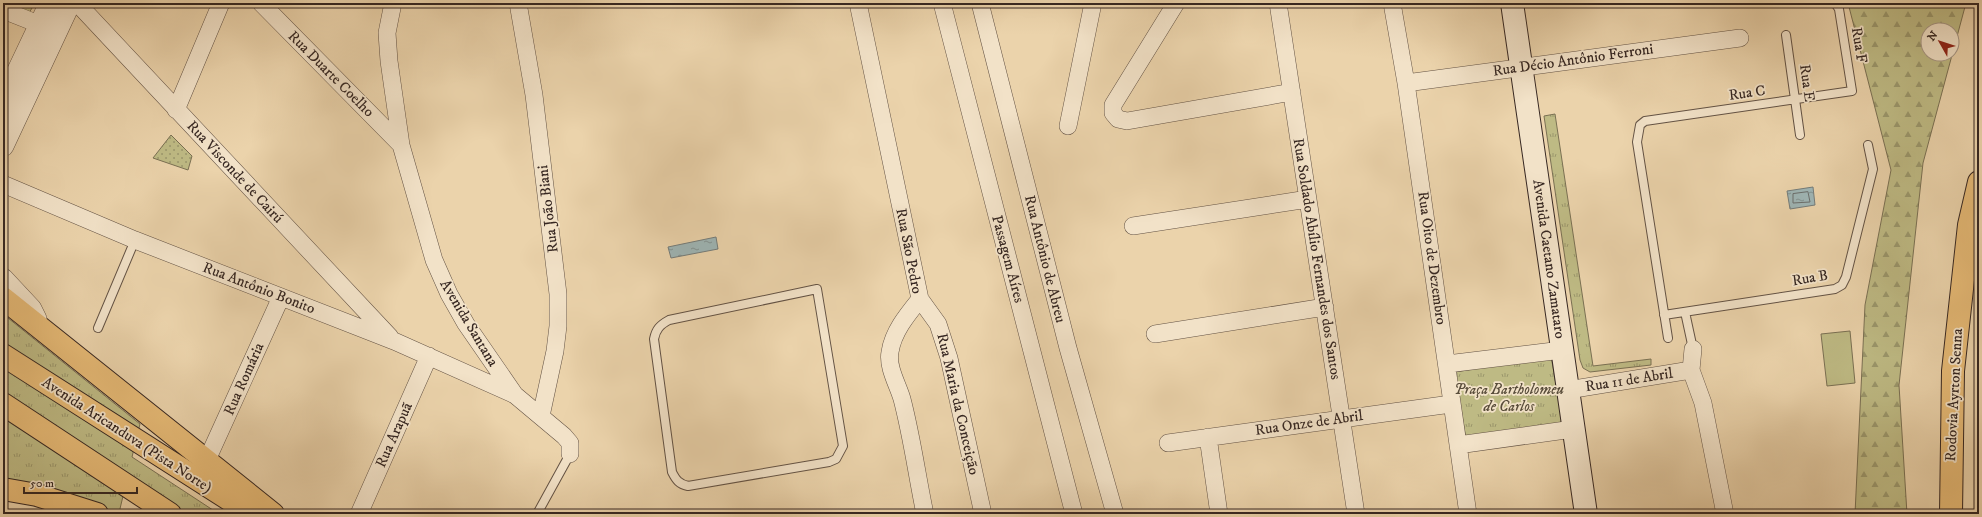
<svg xmlns="http://www.w3.org/2000/svg" width="1982" height="517" viewBox="0 0 1982 517" font-family="'IM FELL DW Pica',serif">
<defs>
<pattern id="grass-tufts" width="24" height="20" patternUnits="userSpaceOnUse"><rect width="24" height="20" fill="#beba84"/><path d="M3 7l-1-3M5 7V3M7 7l1-3M15 17l-1-3M17 17v-4M19 17l1-3" fill="none" stroke="#9b976c"/></pattern>
<pattern id="forest-firs" width="22" height="20" patternUnits="userSpaceOnUse"><rect width="22" height="20" fill="#beba84"/><path d="M5 1l3.5 6h-7zM16 11l3.5 6h-7z" fill="#9b976c"/></pattern>
<pattern id="garden-dots" width="8" height="8" patternUnits="userSpaceOnUse"><rect width="8" height="8" fill="#beba84"/><path d="M2 2h.1M6 6h.1" fill="none" stroke="#9b976c" stroke-width="1.8" stroke-linecap="round"/></pattern>
<pattern id="water-ripples" width="26" height="14" patternUnits="userSpaceOnUse"><rect width="26" height="14" fill="#9eb5b5"/><path d="M2 4q2-2 4 0t4 0M15 11q2-2 4 0t4 0" fill="none" stroke="#829393"/></pattern>
</defs>
<rect width="100%" height="100%" fill="#ebd3ab"/>
<filter id="stains"><feTurbulence type="fractalNoise" baseFrequency=".005" numOctaves="4"/><feColorMatrix values="0 0 0 0 .2 0 0 0 0 .09 0 0 0 0 .02 0 0 0 .5 -.17"/></filter>
<radialGradient id="worn" r=".72"><stop offset=".6" stop-color="#630" stop-opacity="0"/><stop offset="1" stop-color="#630" stop-opacity=".3"/></radialGradient>
<!-- grass -->
<path fill="url(#grass-tufts)" stroke="#7a7053" d="M1555 114 1593 366 1651 359V365L1590 372 1583 368 1580 360 1544 116Z
M3 314 140 424 132 457 219 514H186L128 475 119 513 3 482Z
M1551 356 1563 424 1466 440 1455 372Z"/>
<!-- forest -->
<path fill="url(#forest-firs)" stroke="#7a7053" fill-rule="evenodd" d="M1848 3H1966L1923 163 1899 385 1907 514H1855L1865 305 1891 170ZM1928 30H1952V54H1928Z"/>
<!-- garden -->
<path fill="url(#garden-dots)" stroke="#7a7053" d="M171 135 192 156 188 170 153 158Z"/>
<!-- pitch -->
<path fill="#beba84" stroke="#7a7053" d="M9 3H35L29 13Z
M1850 331 1855 383 1827 386 1821 334Z"/>
<!-- water -->
<path fill="url(#water-ripples)" stroke="#747c7a" d="M1813 187 1815 205 1790 209 1787 191Z
M716 237 718 249 671 258 668 247Z"/>
<g fill="none" stroke-linecap="round" stroke-linejoin="round">
<!-- shore -->
<path stroke="#6a6e6c" stroke-width="1" d="M1808 192 1810 202 1793 203V194Z"/>
<defs>
<path id="service" d="M1786 35 1800 135
M817 289 843 446 836 459 829 462 688 486C679 484 676 480 672 472L654 339C656 329 660 325 669 320Z
M1685 312 1693 349
M1664 315 1835 289 1842 285 1846 277 1873 169 1868 145
M98 328 135 240
M1668 338 1637 142 1640 125 1645 121 1852 91 1839 9 1835 3
M537 514 570 454"/>
<path id="minor" d="M77 3 390 337
M261 3 401 145
M393 3 387 33 389 61 401 145 434 260 449 294 466 324 515 395 564 436 570 443V454
M518 3 534 95 558 294V326L555 351 541 416
M858 3 920 299 938 324 949 358 983 514
M942 3 1074 514
M980 3 1068 348 1115 514
M1176 3 1113 105V113L1118 119 1127 121 1292 92
M1278 3 1356 514
M1392 3 1406 83 1468 514
M3 10 51 29
M1406 83 1740 38
M176 110 221 3
M1068 126 1093 3
M3 184 135 240 394 341 515 395
M1133 226 1308 199
M920 299C907 315 893 332 890 352 887 367 898 385 902 399 912 437 917 476 925 514
M1155 334 1325 307
M1693 349 1691 370 1703 403 1725 514
M1447 364 1562 350
M1568 390 1691 370
M1208 437 1219 514
M1168 443 1451 404
M1458 445 1573 429
M207 460 281 297
M359 514 429 356"/>
<path id="tertiary" d="M3 102 50 3
M3 146 70 3
M3 279 31 309 36 319"/>
<path id="secondary" d="M1512 3 1586 514"/>
<path id="trunk" d="M3 355 252 514
M3 404 170 514"/>
<path id="motorway" d="M3 298 273 514
M3 489 37 495 97 514
M1951 514 1953 371 1969 225 1979 182"/>
</defs>
<!-- service casing -->
<use href="#service" stroke="#635244" stroke-width="10"/>
<!-- minor casing -->
<use href="#minor" stroke="#635244" stroke-width="18"/>
<!-- tertiary casing -->
<use href="#tertiary" stroke="#635244" stroke-width="22"/>
<!-- secondary casing -->
<use href="#secondary" stroke="#362722" stroke-width="24"/>
<!-- trunk casing -->
<use href="#trunk" stroke="#362722" stroke-width="24"/>
<!-- motorway casing -->
<use href="#motorway" stroke="#362722" stroke-width="24"/>
<!-- path -->
<path stroke="#362722" stroke-width="2.5" stroke-dasharray="1 2" stroke-linecap="butt" d="M3 511 12 514"/>
<!-- service -->
<use href="#service" stroke="#f2e2c8" stroke-width="8"/>
<!-- minor -->
<use href="#minor" stroke="#f2e2c8" stroke-width="17"/>
<!-- tertiary -->
<use href="#tertiary" stroke="#f2e2c8" stroke-width="21"/>
<!-- secondary -->
<use href="#secondary" stroke="#f2e2c8" stroke-width="22"/>
<!-- trunk -->
<use href="#trunk" stroke="#e6ba76" stroke-width="22"/>
<!-- motorway -->
<use href="#motorway" stroke="#e6ba76" stroke-width="22"/>
</g>
<g text-anchor="middle" dominant-baseline="central" stroke-width="3.5" stroke-linejoin="round" paint-order="stroke">
<!-- street labels -->
<g font-size="15" fill="#362722" stroke="#f2e2c8">
<text transform="translate(1859 45) rotate(81)">Rua F</text>
<text transform="translate(1573 60) rotate(-8)">Rua Décio Antônio Ferroni</text>
<text transform="translate(331 74) rotate(45)">Rua Duarte Coelho</text>
<text transform="translate(1807 83) rotate(82)">Rua E</text>
<text transform="translate(1747 93) rotate(-8)">Rua C</text>
<text transform="translate(235 172) rotate(47)">Rua Visconde de Cairú</text>
<text transform="translate(548 209) rotate(-97)">Rua João Biani</text>
<text transform="translate(909 251) rotate(79)">Rua São Pedro</text>
<text transform="translate(1432 258) rotate(82)">Rua Oito de Dezembro</text>
<text transform="translate(1008 259) rotate(75)">Passagem Aíres</text>
<text transform="translate(1045 259) rotate(76)">Rua Antônio de Abreu</text>
<text transform="translate(1317 259) rotate(81)">Rua Soldado Abílio Fernandes dos Santos</text>
<text transform="translate(1549 259) rotate(82)">Avenida Caetano Zamataro</text>
<text transform="translate(1810 278) rotate(-10)">Rua B</text>
<text transform="translate(259 288) rotate(21)">Rua Antônio Bonito</text>
<text transform="translate(469 323) rotate(59)">Avenida Santana</text>
<text transform="translate(244 379) rotate(-66)">Rua Romária</text>
<text transform="translate(1629 380) rotate(-9)">Rua 11 de Abril</text>
<text transform="translate(1954 395) rotate(-87)">Rodovia Ayrton Senna</text>
<text transform="translate(958 404) rotate(77)">Rua Maria da Conceição</text>
<text transform="translate(1309 423) rotate(-8)">Rua Onze de Abril</text>
<text transform="translate(127 435) rotate(33)">Avenida Aricanduva (Pista Norte)</text>
<text transform="translate(394 435) rotate(-66)">Rua Arapuã</text>
</g>
<!-- park labels -->
<g font-size="15" font-style="italic" fill="#584c3a" stroke="#f2e2c8">
<text x="1509" y="389">Praça Bartholomeu<tspan x="1509" dy="17">de Carlos</tspan></text>
</g>
</g>
<!-- margin -->
<rect width="1982" height="517" fill="none" stroke="#ebd3ab" stroke-width="16"/>
<rect x="4" y="4" width="1974" height="509" fill="none" stroke="#362722" stroke-width="2"/>
<rect x="8" y="8" width="1966" height="501" fill="none" stroke="#362722"/>
<!-- north arrow -->
<g transform="translate(1940 42) rotate(309)"><circle r="19" fill="#f2e2c8" stroke="#a79786"/>
<path d="M0-3L7 15L0 10L-7 15Z" fill="#8f2418"/>
<text y="-6" font-size="11" font-weight="bold" text-anchor="middle" fill="#362722">N</text>
</g>
<!-- scale -->
<path d="M24 487v6h113v-6" fill="none" stroke="#362722" stroke-width="2"/>
<text x="30" y="487" font-size="12" fill="#362722" stroke="#f2e2c8" stroke-width="3" paint-order="stroke">50 m</text>
<rect width="100%" height="100%" filter="url(#stains)"/>
<rect width="100%" height="100%" fill="url(#worn)"/>
</svg>
